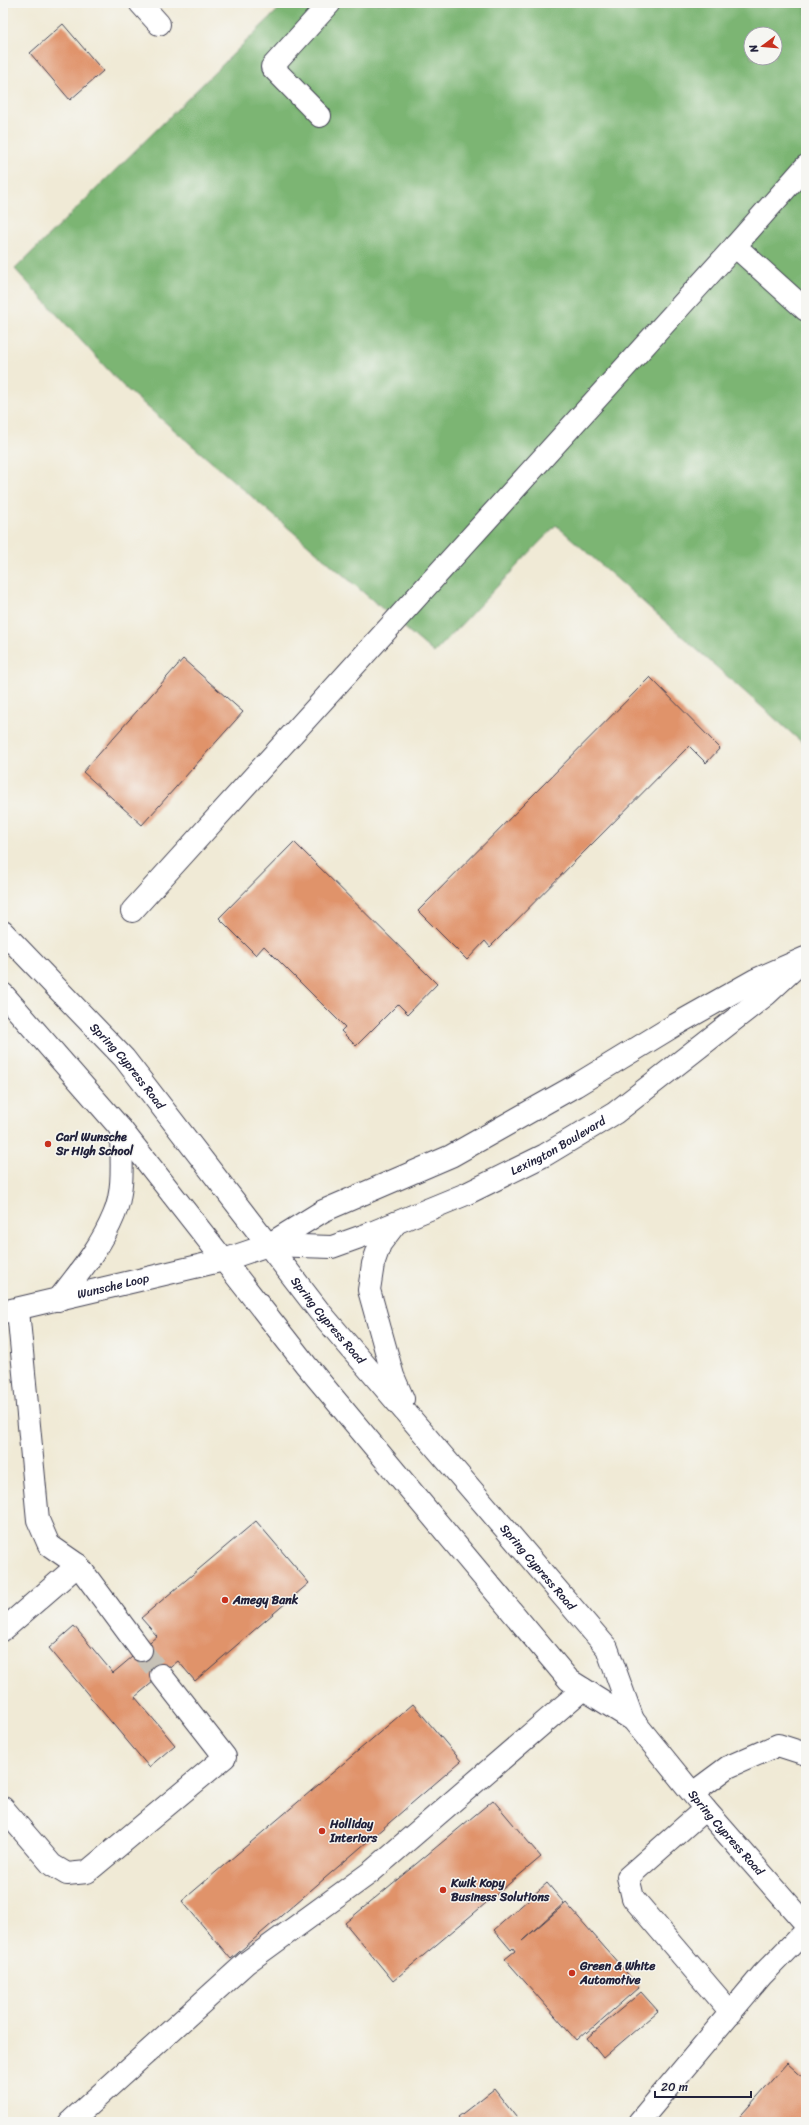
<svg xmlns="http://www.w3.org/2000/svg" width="809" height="2125" viewBox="0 0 809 2125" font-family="Sriracha,sans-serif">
<rect width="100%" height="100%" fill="#f6f6f2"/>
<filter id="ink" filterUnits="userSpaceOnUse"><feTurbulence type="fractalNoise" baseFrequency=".025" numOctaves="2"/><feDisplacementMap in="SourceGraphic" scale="8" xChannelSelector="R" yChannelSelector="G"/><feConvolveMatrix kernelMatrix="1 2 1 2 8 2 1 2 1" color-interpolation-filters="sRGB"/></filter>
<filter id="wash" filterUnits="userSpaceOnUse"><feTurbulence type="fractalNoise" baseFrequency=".012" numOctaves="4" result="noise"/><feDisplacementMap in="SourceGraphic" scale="16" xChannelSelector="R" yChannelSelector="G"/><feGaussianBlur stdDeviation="0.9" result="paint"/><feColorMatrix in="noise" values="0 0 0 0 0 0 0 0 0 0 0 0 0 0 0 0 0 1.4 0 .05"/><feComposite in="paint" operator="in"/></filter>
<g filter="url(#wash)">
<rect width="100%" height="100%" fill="#f0ead6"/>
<!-- forest -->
<path fill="#7cb573" stroke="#4f6c57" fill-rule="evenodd" d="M285 3H806V746L556 525 434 653 123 386 15 269ZM751 34H775V58H751Z"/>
<g id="blocks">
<!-- building -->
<path fill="#e0936a" d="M63 24 103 71 70 100 30 53Z
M183 659 243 712 142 825 83 772Z
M650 677 720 748 706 763 689 746 490 947 485 941 467 960 418 911Z
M294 842 437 984 408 1014 398 1004 356 1046 341 1031 345 1027 264 946 256 955 219 918Z
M256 1521 309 1583 195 1681 178 1661 135 1697 175 1745 149 1767 49 1648 74 1626 113 1673 157 1636 141 1618Z
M413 1704 461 1761 231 1959 182 1901Z
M493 1800 541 1857 393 1981 345 1923Z
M547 1883 564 1903 522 1941 566 1903 639 1987 587 2033 586 2031 576 2040 505 1959 515 1951 513 1948 511 1950 494 1930Z
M641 1992 658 2011 603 2058 587 2038Z
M787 2063 806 2080V2122H735Z
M494 2089 520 2122H462L458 2117Z"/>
</g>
</g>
<g filter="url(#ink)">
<use href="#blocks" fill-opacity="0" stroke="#414052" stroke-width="1"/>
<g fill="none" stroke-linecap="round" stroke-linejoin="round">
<!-- minor-tunnel -->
<path stroke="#c7c2b7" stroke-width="22" stroke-dasharray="22 11" stroke-linecap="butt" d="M141 1650 161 1675"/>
<defs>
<g id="minor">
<path d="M140 3 159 24"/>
<path d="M320 116 272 67 330 3"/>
<path d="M806 166 735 246 806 310"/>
<path d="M132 911 735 246"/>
<path d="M18 1310 38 1520 49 1545 78 1565 141 1650"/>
<path id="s1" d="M3 1312 224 1260"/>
<path d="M3 1630 78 1565"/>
<path d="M693 1793 728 1767 778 1745 806 1754"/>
<path d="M3 1808 52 1865 67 1874 87 1872 225 1757 161 1675"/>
<path d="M705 1809 628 1877 633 1898 731 2013"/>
<path d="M70 2122 246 1963 371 1872 583 1689"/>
<path d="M639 2122 762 1975 806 1930"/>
</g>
<g id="major">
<path id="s2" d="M3 932 124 1058 319 1311 607 1648 633 1720"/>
<path id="s3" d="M3 994 121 1129 306 1365 569 1680 633 1720 705 1809 806 1924"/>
<path d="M396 1223 380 1244 373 1264 369 1290 393 1376 403 1399"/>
<path id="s4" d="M268 1245 332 1247 371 1233 466 1194 545 1155 615 1113 767 994 795 968"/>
<path d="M224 1260 268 1245 323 1211 451 1156 575 1086 675 1025 755 980 805 958"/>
<path d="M58 1300C79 1273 101 1247 114 1215 125 1190 121 1156 121 1129"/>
</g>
</defs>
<!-- minor casing -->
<use href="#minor" stroke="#414052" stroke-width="24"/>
<!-- major casing -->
<use href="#major" stroke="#414052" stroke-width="24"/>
<!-- minor -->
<use href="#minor" stroke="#fff" stroke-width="22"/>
<!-- major -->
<use href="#major" stroke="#fff" stroke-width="22"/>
</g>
</g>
<!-- markers -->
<g fill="#c8321e" stroke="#f6f6f2" stroke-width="1.5">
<circle cx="48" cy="1144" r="4"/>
<circle cx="225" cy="1600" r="4"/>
<circle cx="322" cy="1831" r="4"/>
<circle cx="443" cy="1890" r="4"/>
<circle cx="572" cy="1973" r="4"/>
</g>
<g text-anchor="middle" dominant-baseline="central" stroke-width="3" stroke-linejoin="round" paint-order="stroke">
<!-- street labels -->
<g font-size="12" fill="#22223b" stroke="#f6f6f2">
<text stroke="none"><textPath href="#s2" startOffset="183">Spring Cypress Road</textPath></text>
<text stroke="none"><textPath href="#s4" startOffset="312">Lexington Boulevard</textPath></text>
<text stroke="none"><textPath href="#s1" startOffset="113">Wunsche Loop</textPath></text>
<text stroke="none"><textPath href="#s2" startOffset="507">Spring Cypress Road</textPath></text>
<text stroke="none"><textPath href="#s2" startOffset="831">Spring Cypress Road</textPath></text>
<text stroke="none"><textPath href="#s3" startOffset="1111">Spring Cypress Road</textPath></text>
</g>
<!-- poi labels -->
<g font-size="12" font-weight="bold" fill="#22223b" stroke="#f6f6f2" text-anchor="start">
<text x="56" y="1137">Carl Wunsche<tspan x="56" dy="14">Sr High School</tspan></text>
<text x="233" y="1600">Amegy Bank</text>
<text x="330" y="1824">Holliday<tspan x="330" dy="14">Interiors</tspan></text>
<text x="451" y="1883">Kwik Kopy<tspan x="451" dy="14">Business Solutions</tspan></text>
<text x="580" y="1966">Green &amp; White<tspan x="580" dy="14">Automotive</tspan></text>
</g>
</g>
<!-- margin -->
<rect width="809" height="2125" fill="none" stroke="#f6f6f2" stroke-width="16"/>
<!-- north arrow -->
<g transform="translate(763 46) rotate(254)"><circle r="19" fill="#f6f6f2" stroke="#a1a1a9"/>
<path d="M0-3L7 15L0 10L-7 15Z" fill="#c8321e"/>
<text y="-6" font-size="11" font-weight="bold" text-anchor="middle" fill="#22223b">N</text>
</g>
<!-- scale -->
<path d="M655 2091v6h96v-6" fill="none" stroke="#22223b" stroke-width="2"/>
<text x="661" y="2091" font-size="12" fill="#22223b" stroke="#f6f6f2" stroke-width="3" paint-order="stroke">20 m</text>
</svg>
